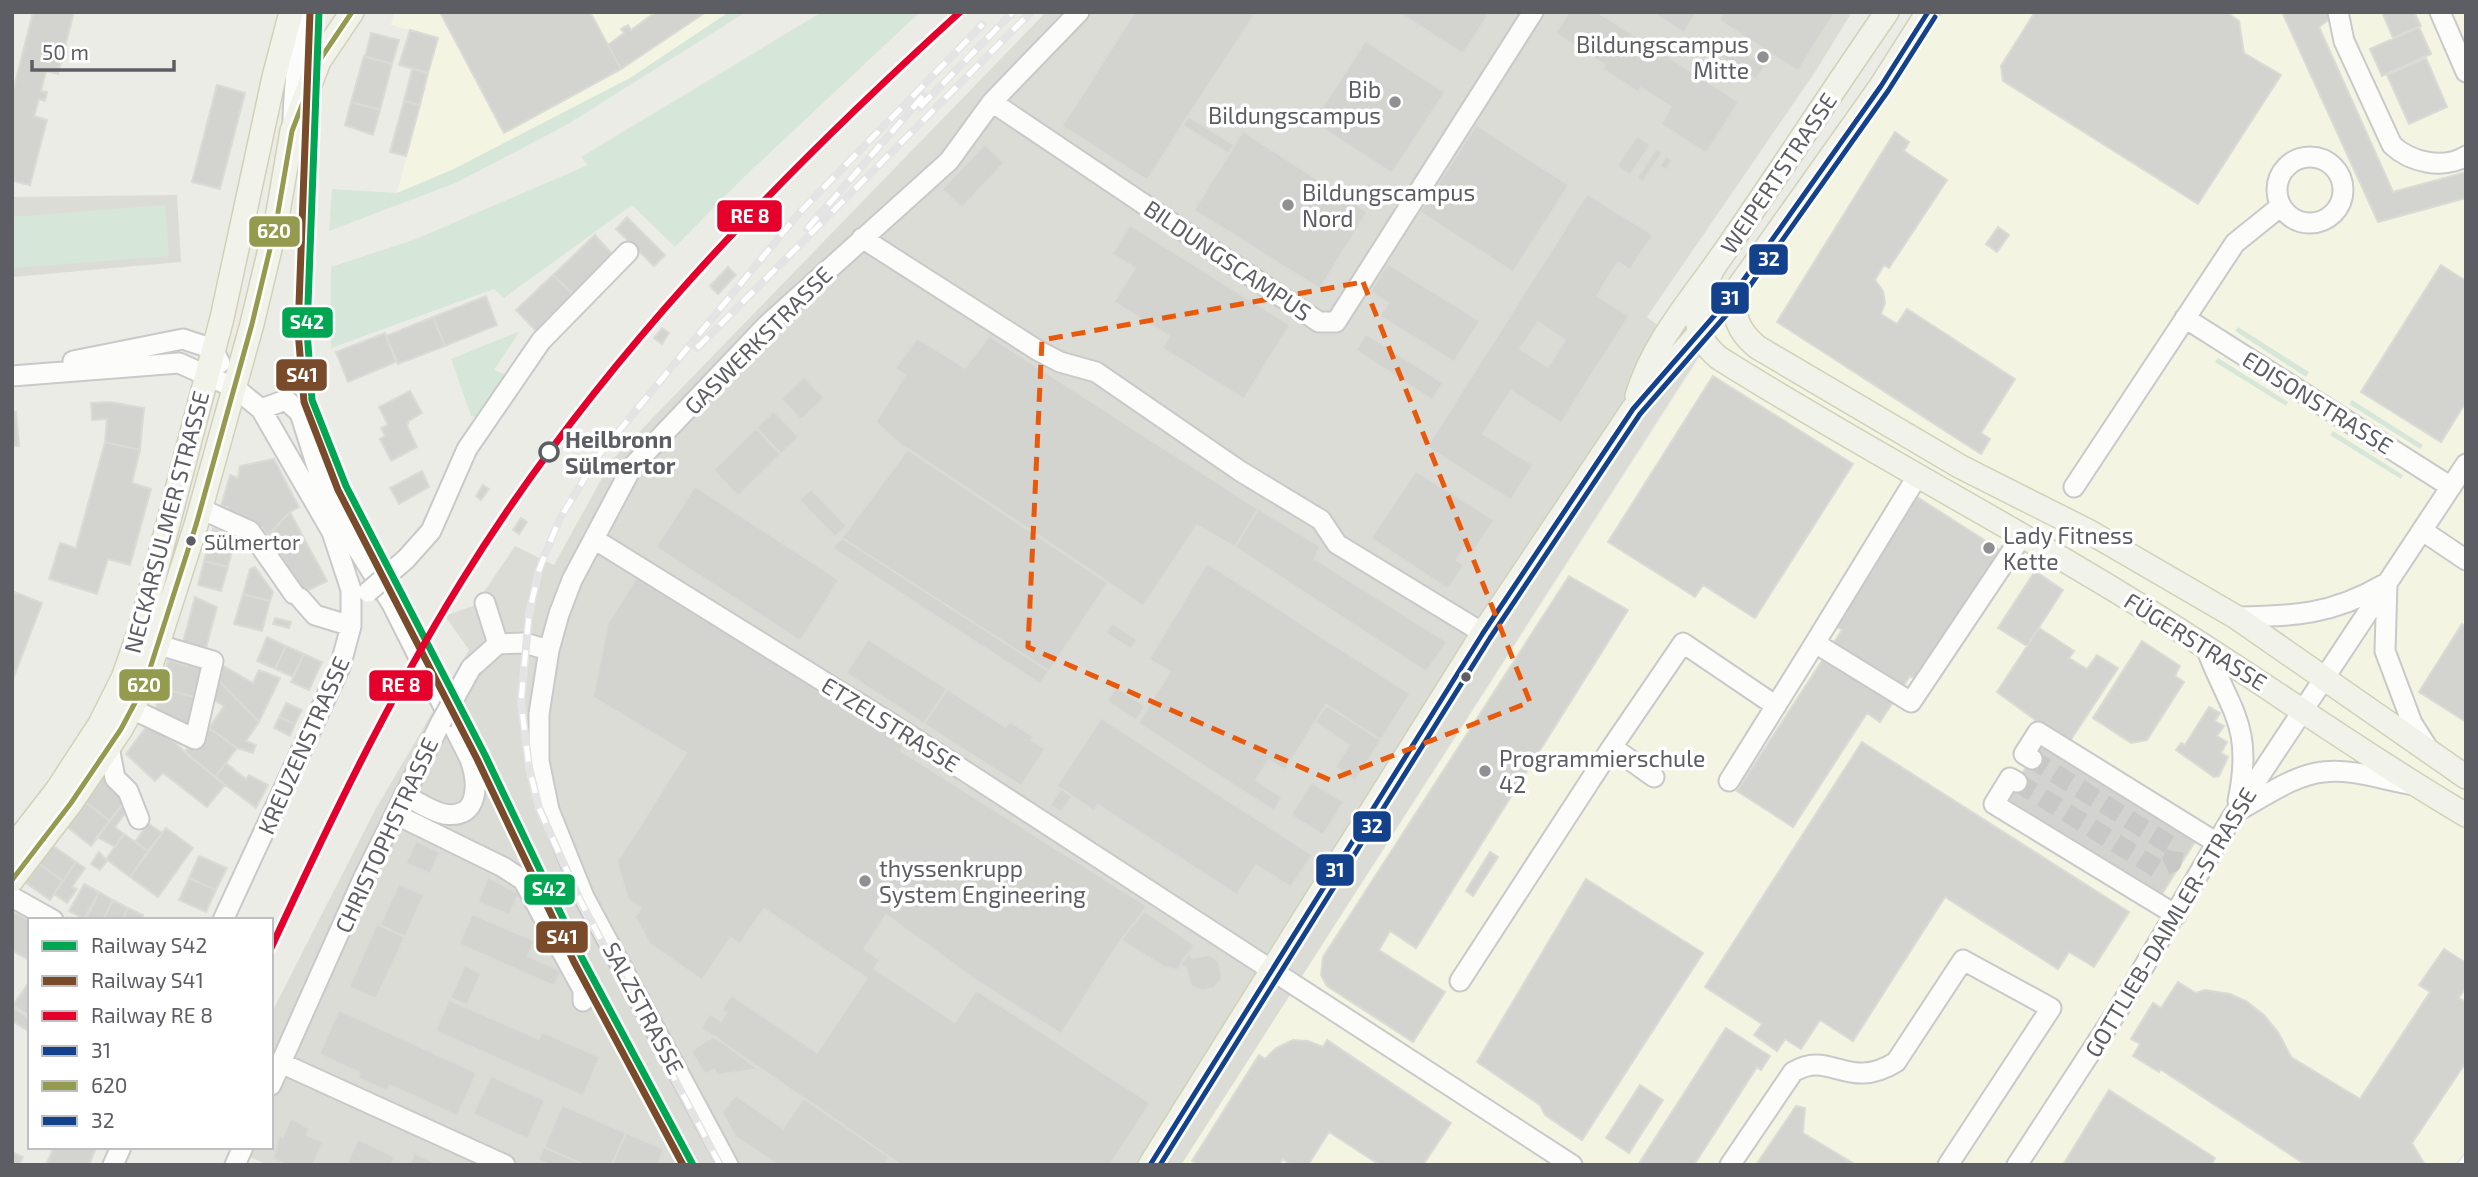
<svg xmlns="http://www.w3.org/2000/svg" width="2478" height="1177" viewBox="0 0 2478 1177" font-family="'Exo 2',sans-serif">
<rect width="100%" height="100%" fill="#ecece7"/>
<!-- commercial -->
<path fill="#f3f4e2" d="M394 12H729L630 78 454 169 397 193 438 38 391 25Z
M1922 12H2466V1165H1181Z"/>
<!-- industrial -->
<path fill="#dcdcd7" d="M1046 12H1852L1815 72 1647 317 1699 356 1181 1165H268L227 1147H271V1014L374 812 469 650 445 616 475 605 515 546 554 565 612 460Z"/>
<!-- education -->
<path fill="#dcdcd6" d="M1098 12H1523L1336 309 1012 102Z
M1635 12H1850L1786 106Z
M177 195 181 262 12 277V197Z"/>
<!-- green -->
<path fill="#d6e7d9" d="M729 12H746L568 124 458 182 329 231 332 189 397 193 454 169 630 78Z
M822 12H920L744 177 675 247 632 205 504 298 494 289 331 348V267L416 239 588 165 581 157Z
M165 205 169 256 12 268V217Z
M2238 327 2309 372 2306 377 2235 331Z
M520 331 494 370 507 375 478 418 471 416 451 359Z
M2218 358 2288 402 2286 406 2215 362Z
M2352 400 2423 445 2420 449 2349 404Z
M2333 431 2403 475 2401 479 2330 435Z"/>
<!-- building -->
<path fill="#d3d3d0" stroke="#dbdbd6" stroke-width="2" fill-rule="evenodd" d="M33 12H74L58 74 46 71 41 91 47 92 45 101 39 99 34 116 47 120 30 185 12 181V95Z
M445 12H590L621 69 504 133 441 14Z
M656 12H706L621 69 608 45 624 33 621 29 628 25 631 30Z
M1135 12H1249L1254 15 1147 180 1062 126Z
M1398 12H1490L1463 54Z
M1569 12H1597L1739 102 1706 153 1661 124 1671 107 1641 88 1638 92 1603 69 1605 65 1555 33Z
M1652 12H1697L1684 33Z
M1724 12H1835L1798 71 1719 20Z
M2035 12H2226L2239 21 2244 53 2281 75 2198 204 2003 81 2001 66Z
M2287 12H2330L2332 17 2319 27 2393 192 2466 172V198L2378 222 2283 14Z
M2382 12H2414L2421 26 2393 38Z
M2419 27 2431 54 2382 76 2370 49Z
M410 30 438 38 428 73 399 65Z
M371 33 399 40 392 64 365 57Z
M1724 40 1765 66 1756 79 1716 54Z
M1365 41 1445 92 1392 173 1313 122Z
M364 56 392 64 380 110 351 102Z
M2426 58 2447 107 2409 124 2387 75Z
M412 69 428 73 420 105 404 101Z
M217 85 245 93 220 189 192 182Z
M404 101 420 105 406 156 390 152Z
M351 102 380 110 373 135 345 125Z
M1188 116 1234 145 1229 154 1182 125Z
M1476 125 1569 185 1513 272 1420 212Z
M1243 131 1367 212 1320 289 1194 210Z
M1895 132 1909 142 1904 151 1947 180 1889 268 1884 265 1875 280 1883 291 1885 303 1881 314 1897 324 1907 309 2015 379 1981 433 1990 439 1981 454 1777 322Z
M1637 136 1650 145 1630 175 1617 166Z
M985 144 1004 163 962 208 942 189Z
M1656 149 1662 153 1643 182 1637 178Z
M1666 156 1672 160 1666 170 1660 166Z
M1587 194 1653 235 1630 270 1618 262 1597 296 1629 316 1561 423 1511 391 1483 434 1533 465 1511 500 1427 447ZM1538 322 1565 340 1548 367 1520 349Z
M627 217 665 255 654 266 616 229Z
M1130 225 1290 325 1244 399 1162 348 1169 336 1114 302 1135 268 1112 254Z
M1998 227 2009 235 1997 252 1986 244Z
M595 235 616 258 575 296 553 275Z
M1388 264 1480 321 1454 362 1380 316 1388 303 1370 292Z
M2441 265 2466 281V402L2441 442 2361 392Z
M728 267 736 275 718 294 710 286Z
M553 275 575 296 538 333 516 310Z
M486 296 497 325 445 346 433 317Z
M433 317 445 346 398 364 386 336Z
M662 328 669 333 662 344 654 338Z
M385 333 396 362 348 382 336 352Z
M1366 334 1443 383 1432 400 1356 350Z
M989 336 1258 509 1235 547 1197 525 1143 606 899 444 876 422 905 375 895 369 917 338 965 368Z
M1713 376 1853 464 1755 618 1703 585 1695 597 1608 542Z
M804 377 824 398 801 420 781 399Z
M410 391 422 413 409 421 407 426 417 447 391 461 380 439 385 436 381 428 388 425 379 407Z
M110 402 144 408 140 450 105 442 107 419 92 420 91 403Z
M774 411 799 437 781 454 756 428Z
M16 412 19 446H12V413Z
M756 428 781 454 738 496 713 470Z
M105 442 140 450 132 483 151 489 130 565 108 559 97 594 49 579 60 543 76 548Z
M908 449 1108 582 1049 671 842 538Z
M274 459 299 507 290 512 268 535 261 527 225 516 228 507 221 506 230 475 238 478 240 466Z
M422 471 429 487 399 504 390 488Z
M1416 471 1494 520 1472 554 1464 548 1456 560 1464 565 1448 589 1371 538Z
M483 485 489 489 481 500 476 496Z
M695 486 839 580 800 641 656 547Z
M811 489 847 526 835 537 799 500Z
M1917 497 2000 550 1915 679 1910 676 1880 722 1867 713 1793 827 1737 791 1842 630 1834 625Z
M1258 509 1320 546 1315 559 1447 642 1426 672 1235 547Z
M290 512 327 581 301 594 270 534Z
M521 518 527 522 519 534 513 530Z
M213 529 236 535 228 567 204 561Z
M842 538 1049 671 1040 684 832 548Z
M204 561 228 567 221 591 198 585Z
M1207 563 1410 694 1381 740 1326 705 1285 770 1269 760 1256 780 1282 797 1274 811 1138 723 1170 672 1149 659Z
M255 567 273 592 270 601 243 594 250 569Z
M641 570 905 744 901 751 1147 906 1117 946 1061 1034 977 981 886 915 864 949 880 960 874 969 955 1022 976 990 1150 1103 1110 1165H901L701 1028 710 1014 721 1021 726 1013 722 1010 731 995 817 1052 867 978 764 909 740 944 731 938 702 980 650 944 635 917 641 908 628 899 617 862 686 753 593 697 608 623Z
M2035 571 2063 590 2027 646 1998 628Z
M1569 576 1628 610 1416 948 1390 931 1379 950 1445 992 1413 1042 1327 986 1321 975 1323 957Z
M12 591 42 603 12 682Z
M243 594 270 601 262 631 234 624Z
M195 597 217 607 206 648 183 642Z
M275 618 291 622 289 628 273 624Z
M1112 623 1137 640 1131 649 1106 633Z
M2462 624 2466 627V722L2419 692Z
M2039 628 2074 651 2069 658 2087 669 2097 655 2118 668 2068 744 1997 692Z
M267 637 286 646 275 669 257 661Z
M868 639 947 689 924 724 846 673Z
M2142 641 2180 666 2175 676 2184 682 2147 740 2131 743 2093 718Z
M286 646 304 654 293 677 275 669Z
M304 654 322 662 309 690 291 682Z
M168 660 206 670 198 698 161 688Z
M222 665 253 683 259 670 280 678 259 722 217 679Z
M217 679 259 722 246 741 256 745 253 753 237 748 209 728 224 706 212 699Z
M1116 687 1145 706 1136 720 1107 701Z
M161 688 198 698 191 725 154 715Z
M947 689 1006 727 1009 721 1034 737 1031 740 1045 749 1021 786 924 724Z
M286 703 302 710 295 724 279 717Z
M1326 705 1381 740 1355 781 1335 767 1349 745 1315 722Z
M2209 707 2220 713 2215 721 2224 726 2217 736 2227 742 2221 753 2228 757 2219 776 2214 777 2176 750 2181 743 2185 745Z
M279 717 295 724 290 736 274 728Z
M1101 718 1312 855 1291 887 1256 865 1237 895 1098 805 1094 811 1057 786Z
M150 722 225 785 207 807 163 773 155 781 126 754Z
M209 728 237 748 215 777 184 752 189 746 195 750Z
M1862 742 2129 912 2094 967 2069 952 2058 969 1945 897 1853 1041 1820 1020 1801 1049 1785 1039 1777 1051 1754 1035 1762 1024 1705 987Z
M2042 742 2196 840 2160 897 2006 799Z
M226 763 246 779 249 775 268 785 256 808 215 777Z
M103 776 129 795 110 821 84 801Z
M1311 782 1344 802 1323 835 1291 815Z
M1061 789 1072 796 1061 812 1050 805Z
M84 801 110 821 91 846 66 826Z
M121 806 127 811 115 827 124 834 115 847 97 837Z
M148 823 162 833 148 851 135 842Z
M166 828 193 848 158 897 130 877Z
M124 834 148 851 130 877 106 859Z
M416 841 440 852 430 874 406 863Z
M52 845 76 862 63 881 39 864Z
M99 852 107 861 100 870 91 864Z
M1490 852 1498 857 1473 896 1466 891Z
M199 856 227 868 216 890 189 878Z
M76 862 85 868 72 887 77 889 67 903 54 894Z
M39 864 63 881 50 900 26 883Z
M488 877 519 894 509 915 478 902Z
M189 878 216 890 206 912 179 900Z
M1586 879 1703 953 1582 1140 1545 1115 1540 1105 1477 1062Z
M84 884 99 892 84 919 69 911Z
M399 884 424 895 405 937 380 925Z
M99 892 113 900 103 920H86Z
M113 900 128 908 122 920H103Z
M128 908 143 915 141 920H122Z
M12 911 30 921 27 959 12 951Z
M1144 911 1194 945 1177 970 1164 967 1121 940Z
M472 914 535 941 528 956 561 971 554 986 459 944Z
M377 924 405 937 376 999 349 987Z
M2444 949 2466 963V987L2459 998 2466 1002V1062L2412 1143 2425 1165H2306L2160 1069 2159 1072 2133 1056 2140 1044 2131 1039 2153 1003 2161 1008 2178 982 2196 993 2205 990 2230 994 2246 1001 2264 1015 2278 1032 2291 1057 2360 1099 2430 992 2419 985Z
M1188 953 1192 958 1210 955 1219 962 1222 979 1214 988 1202 991 1191 986 1186 968 1180 965Z
M465 965 481 974 467 1005 450 998Z
M30 981V1016L13 1005Z
M449 1000 539 1039 542 1032 600 1057 583 1096 435 1031Z
M14 1008 30 1019V1032L12 1021Z
M339 1010 477 1073 457 1116 390 1085 387 1091 358 1078 360 1073 319 1054Z
M1726 1028 1770 1056 1761 1070 1757 1067 1694 1165H1638Z
M714 1036 758 1069 717 1075 714 1069 705 1074 691 1051Z
M1293 1040 1308 1041 1323 1047 1327 1040 1451 1123 1423 1165H1380L1329 1132 1308 1165H1291L1283 1159 1279 1165H1198L1192 1161 1259 1055 1265 1059 1276 1048Z
M491 1076 545 1100 528 1139 473 1114Z
M1640 1085 1663 1100 1629 1153 1606 1138Z
M2109 1090 2215 1158 2211 1165H2063Z
M735 1095 783 1128 804 1098 889 1157 885 1165H778L736 1137 722 1113Z
M562 1105 626 1133 612 1165H584L544 1147Z
M1796 1106 1805 1108 1803 1133 1856 1165H1756Z
M291 1118 309 1129 307 1135 323 1142 313 1165H286L273 1159 279 1135 283 1137Z
M626 1133 664 1149 658 1165H612Z
M358 1139 395 1157 391 1165H346Z
M54 1147H94L96 1148 89 1165H46Z
M544 1147 584 1165H549L538 1160Z
M12 1152 23 1157 19 1165H12Z
M415 1153 440 1165H409Z"/>
<g fill="none" stroke-linecap="round" stroke-linejoin="round">
<!-- minor-tunnel -->
<path stroke="#c8c8c6" stroke-width="19" stroke-dasharray="19 10" stroke-linecap="butt" d="M2017 782 2158 869 2172 863 2175 848 2032 759"/>
<defs>
<path id="minor" d="M2338 12 2344 41 2392 145C2410 162 2443 170 2466 156
M2440 12 2466 72
M992 102 1319 322H1336L1533 12
M293 123C293 85 301 49 296 12
M2277 190a33 33 0 1 1 66 0a33 33 0 1 1-66 0Z
M862 238 1037 350 1060 362 1096 372 1240 471 1321 520 1337 544 1483 633
M2185 318 2451 487
M73 361 183 339 213 349 220 363
M12 376 179 363 235 388 261 409 332 532 351 590V626L340 667 223 920
M261 409 286 400 300 413 318 470 350 537 392 604 470 759C478 781 481 820 444 814 430 811 417 801 404 795
M1918 475 1815 643 1911 702 2022 536
M2074 487 2235 243 2281 206
M201 509 250 531 294 594
M2423 531 2466 560
M594 539 897 727 1572 1165
M406 559 431 531 467 449 541 341 628 252
M2387 584 2385 651 2412 723 2429 750
M300 598 315 615 351 626
M485 603 498 644
M2236 617C2294 616 2331 615 2383 585
M2205 645C2229 711 2254 723 2238 801
M471 668 498 644 524 643 549 650
M132 709 195 739 213 661 159 645
M109 747 115 778 128 791 139 819
M1612 747 1683 643 1776 706
M2032 759 2024 754 2038 732 2217 843
M1729 781 1815 643
M2017 782 2010 778 1994 804 2176 915
M2239 810C2265 796 2294 775 2323 772 2353 768 2386 781 2415 785
M395 814 503 867 523 880 583 990V1001
M12 897 53 920
M1460 981 1612 747 1654 777
M281 1063 505 1165
M271 1085 363 879 441 722
M113 1165 121 1147
M235 1165 243 1147
M728 1165 584 897 549 810 539 761V714L549 650 559 614 572 580 632 467 766 326 949 161 992 102 1079 12
M1730 1165 1793 1072C1830 1049 1848 1092 1896 1062L1963 960 2051 1008 1948 1165
M2017 1165 2120 1007 2231 819 2466 464"/>
<path id="major" d="M1713 268C1698 302 1685 331 1719 358 1852 442 1992 515 2126 597 2241 666 2350 747 2466 815
M1735 292C1734 318 1737 330 1757 347L1961 467 2088 531 2236 617 2466 777
M1637 396C1654 340 1693 298 1725 251 1780 172 1832 91 1887 12
M12 848 57 790 100 724 123 678 141 627 222 318 274 77 291 12
M12 880 71 803 121 729 145 684 196 525 252 324 276 224 292 131 319 61 352 12
M1150 1165 1483 633 1633 409 1735 292 1881 86 1928 12"/>
</defs>
<!-- minor casing -->
<use href="#minor" stroke="#c9c9c9" stroke-width="23"/>
<!-- major casing -->
<use href="#major" stroke="#d1d1b8" stroke-width="26"/>
<!-- minor -->
<use href="#minor" stroke="#fcfcfb" stroke-width="19"/>
<!-- major -->
<use href="#major" stroke="#f1f2e9" stroke-width="23"/>
<defs>
<path id="rail" d="M920 107 1013 12
M807 229 924 95
M697 348 1031 12
M720 1165 580 900 539 808 529 767 521 702 529 614 539 570 559 520 599 455 800 212 983 24
M2460 1165 2466 1157"/>
</defs>
<!-- rail casing -->
<use href="#rail" stroke="#e4e4e4" stroke-width="8"/>
<!-- rail -->
<use href="#rail" stroke="#fff" stroke-width="5" stroke-dasharray="16" stroke-linecap="butt"/>
<defs>
<path id="minor-bridge" d="M368 592 406 559
M441 722 471 668"/>
</defs>
<!-- minor-bridge casing -->
<use href="#minor-bridge" stroke="#c9c9c9" stroke-width="23" stroke-linecap="butt"/>
<!-- minor-bridge -->
<use href="#minor-bridge" stroke="#fcfcfb" stroke-width="19"/>
<defs>
<path id="bus-1" d="M1150 1165 1483 633 1633 409 1735 292 1881 86 1928 12"/>
<path id="bus-2" d="M12 880 71 803 121 729 145 684 196 525 252 324 276 224 292 131 319 61 352 12"/>
<path id="bus-3" d="M1160 1165 1490 638 1640 414 1742 297 1888 91 1935 17"/>
</defs>
<!-- bus-1 casing -->
<use href="#bus-1" stroke="#fff" stroke-width="10"/>
<!-- bus-2 casing -->
<use href="#bus-2" stroke="#fff" stroke-width="10"/>
<!-- bus-3 casing -->
<use href="#bus-3" stroke="#fff" stroke-width="10"/>
<!-- bus-1 -->
<use href="#bus-1" stroke="#14418b" stroke-width="5"/>
<!-- bus-2 -->
<use href="#bus-2" stroke="#949b4f" stroke-width="5"/>
<!-- bus-3 -->
<use href="#bus-3" stroke="#14418b" stroke-width="5"/>
<defs>
<path id="rail-1" d="M319 12 307 331 312 400 346 486 485 755 582 958 693 1165"/>
<path id="rail-2" d="M310 12 298 331 304 402 338 490 477 759 574 962 683 1165"/>
<path id="rail-3" d="M271 948C329 823 388 700 461 582 594 366 773 182 960 12"/>
</defs>
<!-- rail-1 casing -->
<use href="#rail-1" stroke="#fff" stroke-width="12"/>
<!-- rail-2 casing -->
<use href="#rail-2" stroke="#fff" stroke-width="12"/>
<!-- rail-3 casing -->
<use href="#rail-3" stroke="#fff" stroke-width="12"/>
<!-- rail-1 -->
<use href="#rail-1" stroke="#00a651" stroke-width="7"/>
<!-- rail-2 -->
<use href="#rail-2" stroke="#7a4b2a" stroke-width="7"/>
<!-- rail-3 -->
<use href="#rail-3" stroke="#e4002b" stroke-width="7"/>
</g>
<!-- marked area -->
<path fill="none" stroke="#e8590c" stroke-width="5" stroke-dasharray="14 9" stroke-linejoin="round" d="M1363 282 1530 702 1330 780 1028 647 1042 340Z"/>
<!-- markers -->
<g fill="#8f9092" stroke="#fff" stroke-width="2.5">
<circle cx="1763" cy="57" r="7"/>
<circle cx="1395" cy="102" r="7"/>
<circle cx="1288" cy="205" r="7"/>
<circle cx="1989" cy="548" r="7"/>
<circle cx="1485" cy="771" r="7"/>
<circle cx="865" cy="881" r="7"/>
</g>
<circle fill="#fff" stroke="#5d5e64" stroke-width="3.5" cx="549" cy="452" r="9"/>
<g fill="#5d5e64" stroke="#fff" stroke-width="2.5">
<circle cx="191" cy="541" r="6"/>
<circle cx="1466" cy="677" r="6"/>
</g>
<g text-anchor="middle" dominant-baseline="central" stroke-width="7" stroke-linejoin="round" paint-order="stroke">
<!-- bus labels -->
<g font-size="21" fill="#5d5e64" stroke="#fff" text-anchor="start">
<text x="204" y="541">Sülmertor</text>
</g>
<!-- poi labels -->
<g font-size="23" fill="#5d5e64" stroke="#fff" text-anchor="start">
<text x="1749" y="44" text-anchor="end">Bildungscampus<tspan x="1749" dy="26">Mitte</tspan></text>
<text x="1381" y="89" text-anchor="end">Bib<tspan x="1381" dy="26">Bildungscampus</tspan></text>
<text x="1302" y="192">Bildungscampus<tspan x="1302" dy="26">Nord</tspan></text>
<text x="2003" y="535">Lady Fitness<tspan x="2003" dy="26">Kette</tspan></text>
<text x="1499" y="758">Programmierschule<tspan x="1499" dy="26">42</tspan></text>
<text x="879" y="868">thyssenkrupp<tspan x="879" dy="26">System Engineering</tspan></text>
</g>
<!-- street labels -->
<g font-size="23" fill="#5d5e64" stroke="#fff">
<text transform="translate(1778 173) rotate(-56)">WEIPERTSTRASSE</text>
<text transform="translate(1228 260) rotate(34)">BILDUNGSCAMPUS</text>
<text transform="translate(758 340) rotate(-45)">GASWERKSTRASSE</text>
<text transform="translate(2318 402) rotate(32)">EDISONSTRASSE</text>
<text transform="translate(166 522) rotate(-75)">NECKARSULMER STRASSE</text>
<text transform="translate(2196 641) rotate(32)">FÜGERSTRASSE</text>
<text transform="translate(891 724) rotate(32)">ETZELSTRASSE</text>
<text transform="translate(303 745) rotate(-66)">KREUZENSTRASSE</text>
<text transform="translate(386 835) rotate(-65)">CHRISTOPHSTRASSE</text>
<text transform="translate(2170 922) rotate(-59)">GOTTLIEB-DAIMLER-STRASSE</text>
<text transform="translate(644 1008) rotate(62)">SALZSTRASSE</text>
</g>
<!-- stop labels -->
<g font-size="23" font-weight="bold" fill="#5d5e64" stroke="#fff" text-anchor="start">
<text x="565" y="439">Heilbronn<tspan x="565" dy="26">Sülmertor</tspan></text>
</g>
</g>
<g stroke="#fff" stroke-width="2.5">
<rect x="716" y="199" width="67" height="34" rx="7" fill="#e4002b"/>
<rect x="248" y="215" width="53" height="33" rx="7" fill="#949b4f"/>
<rect x="1748" y="243" width="41" height="33" rx="7" fill="#14418b"/>
<rect x="1710" y="281" width="40" height="34" rx="7" fill="#14418b"/>
<rect x="281" y="306" width="53" height="33" rx="7" fill="#00a651"/>
<rect x="275" y="358" width="53" height="34" rx="7" fill="#7a4b2a"/>
<rect x="118" y="668" width="53" height="34" rx="7" fill="#949b4f"/>
<rect x="368" y="669" width="66" height="33" rx="7" fill="#e4002b"/>
<rect x="1352" y="810" width="40" height="33" rx="7" fill="#14418b"/>
<rect x="1315" y="853" width="40" height="34" rx="7" fill="#14418b"/>
<rect x="523" y="873" width="53" height="33" rx="7" fill="#00a651"/>
<rect x="535" y="920" width="54" height="34" rx="7" fill="#7a4b2a"/>
</g>
<g font-size="19" text-anchor="middle" font-weight="bold" fill="#fff">
<text x="750" y="223">RE 8</text>
<text x="274" y="238">620</text>
<text x="1769" y="266">32</text>
<text x="1730" y="305">31</text>
<text x="307" y="329">S42</text>
<text x="302" y="382">S41</text>
<text x="144" y="692">620</text>
<text x="401" y="692">RE 8</text>
<text x="1372" y="833">32</text>
<text x="1335" y="877">31</text>
<text x="549" y="896">S42</text>
<text x="562" y="944">S41</text>
</g>
<!-- border -->
<rect width="2478" height="1177" fill="none" stroke="#5d5e64" stroke-width="28"/>
<!-- legend -->
<rect x="28" y="918" width="245" height="231" fill="#ffffff" stroke="#bebfc1" stroke-width="2"/>
<rect x="42" y="941" width="35" height="10" fill="#00a651" stroke="#bebfc1" stroke-width="2"/>
<text x="91" y="953" font-size="21" fill="#5d5e64">Railway S42</text>
<rect x="42" y="976" width="35" height="10" fill="#7a4b2a" stroke="#bebfc1" stroke-width="2"/>
<text x="91" y="988" font-size="21" fill="#5d5e64">Railway S41</text>
<rect x="42" y="1011" width="35" height="10" fill="#e4002b" stroke="#bebfc1" stroke-width="2"/>
<text x="91" y="1023" font-size="21" fill="#5d5e64">Railway RE 8</text>
<rect x="42" y="1046" width="35" height="10" fill="#14418b" stroke="#bebfc1" stroke-width="2"/>
<text x="91" y="1058" font-size="21" fill="#5d5e64">31</text>
<rect x="42" y="1081" width="35" height="10" fill="#949b4f" stroke="#bebfc1" stroke-width="2"/>
<text x="91" y="1093" font-size="21" fill="#5d5e64">620</text>
<rect x="42" y="1116" width="35" height="10" fill="#14418b" stroke="#bebfc1" stroke-width="2"/>
<text x="91" y="1128" font-size="21" fill="#5d5e64">32</text>
<!-- scale -->
<path d="M32 60v10h142v-10" fill="none" stroke="#5d5e64" stroke-width="3.5"/>
<text x="42" y="60" font-size="21" fill="#5d5e64" stroke="#ffffff" stroke-width="5" paint-order="stroke">50 m</text>
</svg>
